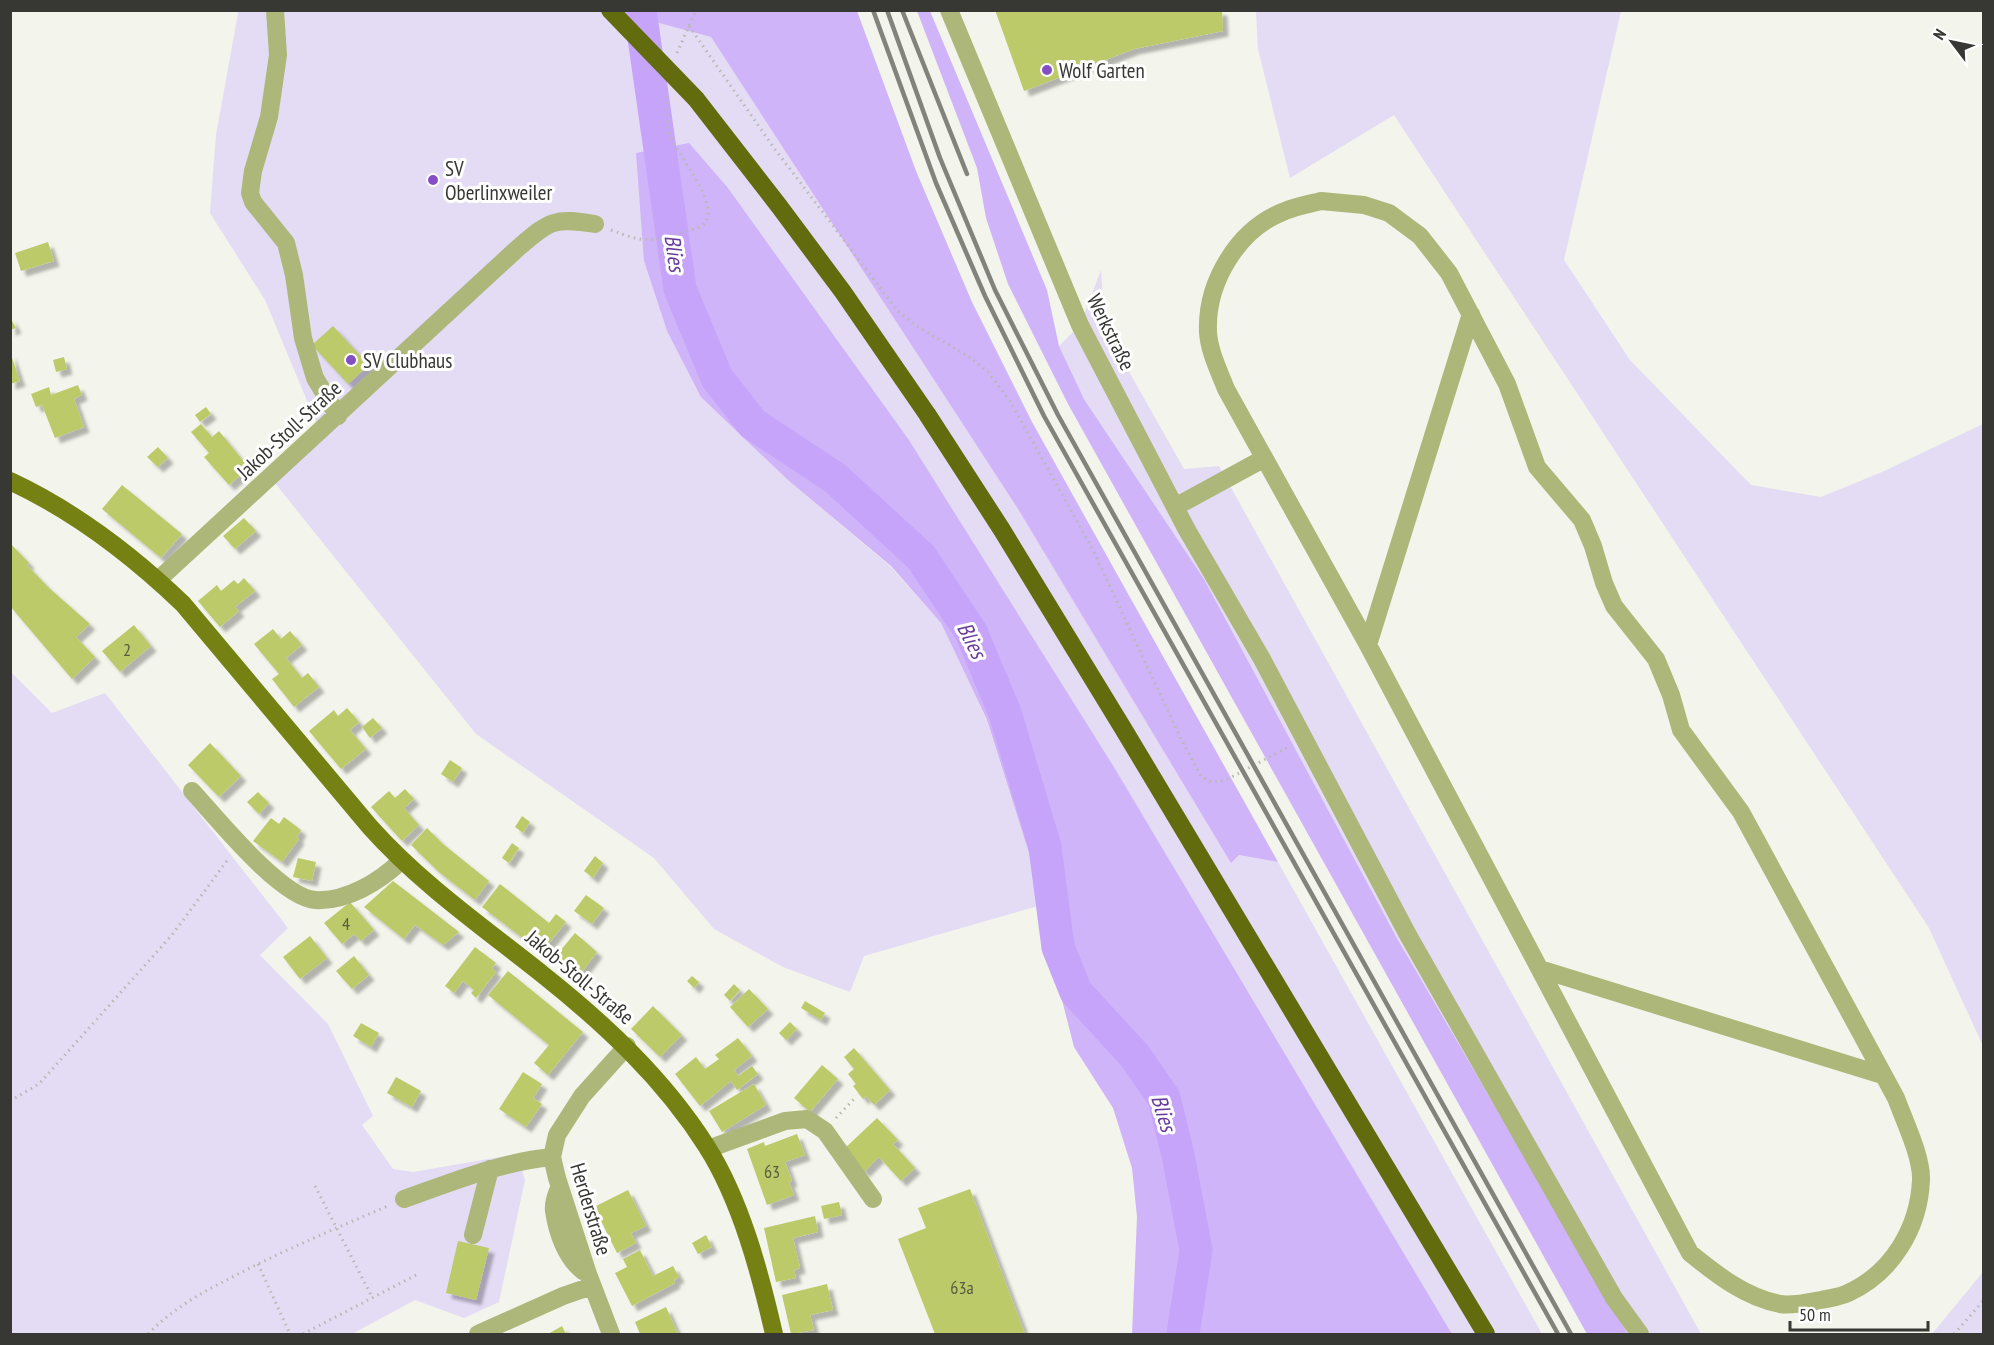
<svg xmlns="http://www.w3.org/2000/svg" width="1994" height="1345" viewBox="0 0 1994 1345" font-family="'PT Sans Narrow',sans-serif">
<defs>
<filter id="shadow"><feDropShadow dx="5.5" dy="5.5" stdDeviation="1.5" flood-color="#0004"/></filter>
</defs>
<rect width="100%" height="100%" fill="#f3f4eb"/>
<!-- green -->
<path fill="#e4dbf5" d="M237 11H648L659 23 711 37 1018 509 1231 862 1238 855 1278 862 1542 1334H1452L1114 767 909 440 728 188 644 261 667 331 702 397 789 481 890 566 941 623 987 721 1034 869 1038 906 864 956 850 992 783 967 714 929 654 858 476 734 275 483 323 439 265 300 210 213 216 135 238 13Z
M1256 11H1621L1564 260 1630 360 1751 485 1821 497 1882 472 1983 424V1046L1929 928 1394 115 1290 178 1258 49Z
M1101 270 1105 329 1184 469 1219 466 1701 1334H1628L1398 940 1204 579 1084 399 1059 346 1080 325Z
M10 671 52 713 105 693 288 928 260 955 328 1024 373 1116 362 1125 393 1169 413 1172 517 1154 525 1180 499 1302 464 1318 415 1300 352 1334H11Z
M1983 1272V1334H1932Z"/>
<!-- forest -->
<path fill="#cfb4f9" d="M648 11H857L916 171 972 302 1032 422 1278 862 1239 855 1231 863 1018 509 711 37 659 23Z
M917 11H930L1047 290 1059 346 1084 399 1204 579 1398 940 1628 1334H1587L1068 404 1008 284 986 218 977 168Z
M689 143 728 188 909 440 1114 767 1452 1334H1132L1137 1217 1132 1168 1113 1108 1074 1047 1038 906 1034 869 987 720 941 623 891 566 789 481 701 397 667 331 644 261 636 153Z"/>
<g fill="none" stroke-linecap="round" stroke-linejoin="round">
<!-- river -->
<path stroke="#c6a4f9" stroke-width="33" d="M640 10 680 289 717 378 753 424 835 478 921 557 971 632 1005 713 1045 847 1058 947 1076 992 1135 1056 1164 1098 1178 1155 1196 1250 1183 1334"/>
</g>
<!-- building -->
<path fill="#bcca69" filter="url(#shadow)" d="M995 10H1222L1223 31 1134 49 1024 91Z
M48 242 54 261 21 271 15 253Z
M10 317 16 328 10 330Z
M333 326 369 365 348 384 312 345Z
M10 352 20 381 10 384Z
M64 357 67 369 56 372 53 360Z
M78 385 82 395 74 399 84 427 55 438 42 405 36 407 31 394 49 387 51 395Z
M206 407 211 414 200 422 195 415Z
M201 424 212 437 219 431 249 468 229 485 204 457 209 453 191 432Z
M158 447 168 458 158 467 147 457Z
M122 485 182 534 161 558 102 509Z
M244 518 256 531 235 549 223 536Z
M10 543 29 563 27 565 48 587 90 624 76 637 95 657 72 679 10 606Z
M244 578 255 591 235 607 239 611 220 627 198 601 217 585 221 591 234 580 238 584Z
M134 625 151 646 120 672 102 651Z
M273 629 281 639 290 631 302 645 286 658 302 678 308 673 319 687 294 707 272 679 279 674 254 644Z
M347 708 359 722 350 730 366 749 341 769 309 731 334 710 338 716Z
M373 718 382 728 370 738 362 727Z
M210 743 241 776 219 797 188 765Z
M450 760 462 768 453 782 441 774Z
M405 789 414 799 404 808 419 825 402 841 371 807 389 791 395 798Z
M258 792 269 803 259 814 247 802Z
M522 816 530 822 523 833 515 827Z
M284 817 301 830 297 837 299 839 282 862 253 841 271 818 279 824Z
M427 828 443 844 489 881 475 900 439 872 411 845Z
M512 843 519 848 509 863 502 858Z
M595 856 603 863 593 878 584 871Z
M298 858 316 862 312 881 293 877Z
M393 881 428 908 459 932 443 945 415 925 404 939 364 907Z
M500 884 549 923 556 914 566 922 545 948 536 940 532 945 482 907Z
M586 895 604 908 592 924 574 911Z
M350 902 374 930 361 941 354 934 342 944 324 923Z
M575 933 597 952 579 976 555 957Z
M310 936 327 958 300 979 283 957Z
M475 947 496 963 492 968 496 972 476 998 471 993 474 990 463 981 454 993 445 986Z
M354 956 369 975 352 989 336 971Z
M508 971 583 1032 548 1075 534 1063 549 1045 488 995Z
M692 976 699 982 694 988 687 981Z
M734 984 740 990 730 1001 724 995Z
M749 989 768 1009 748 1027 730 1007Z
M805 1001 825 1013 821 1020 801 1008Z
M653 1006 682 1035 660 1057 631 1029Z
M790 1022 797 1029 786 1040 779 1033Z
M361 1023 379 1033 371 1047 353 1036Z
M738 1038 752 1056 734 1070 738 1076 752 1066 758 1074 737 1090 731 1081 700 1106 675 1074 696 1057 705 1069 719 1059 715 1055Z
M854 1048 890 1090 874 1105 866 1096 863 1099 853 1086 856 1084 848 1074 854 1069 844 1057Z
M822 1065 838 1079 810 1112 794 1098Z
M523 1072 542 1084 533 1098 542 1104 526 1127 499 1109Z
M396 1077 421 1091 412 1107 387 1093Z
M754 1084 766 1105 722 1132 709 1111Z
M877 1118 898 1140 893 1144 915 1168 901 1181 879 1157 864 1172 843 1150Z
M797 1134 805 1155 785 1162 792 1181 789 1182 794 1195 767 1205 747 1149 764 1142 765 1146Z
M970 1189 1025 1334H935L898 1239 926 1228 918 1208Z
M628 1190 646 1226 631 1233 636 1243 617 1253 594 1207Z
M839 1202 842 1215 824 1219 821 1206Z
M815 1216 818 1232 793 1238 800 1268 794 1270 796 1278 776 1282 764 1228Z
M706 1235 712 1247 698 1254 692 1243Z
M458 1241 489 1248 476 1300 446 1293Z
M640 1250 653 1276 673 1266 679 1277 674 1280 675 1283 632 1306 615 1273 627 1267 623 1259Z
M827 1284 833 1310 810 1315 814 1330 791 1334 782 1295Z
M666 1307 678 1334H640L635 1322Z
M562 1326 566 1334H548Z"/>
<g fill="none" stroke-linecap="round" stroke-linejoin="round">
<!-- path -->
<path stroke="#b8b9b2" stroke-width="3" stroke-dasharray="1.5 4.5" stroke-linecap="butt" d="M689 26 774 148 897 310 915 325 971 358 988 372 1010 401 1093 550 1181 739 1201 776 1211 782 1226 780 1290 746
M677 53 696 10
M611 230C643 242 648 243 681 233 688 231 697 229 703 225 724 209 676 153 670 135 666 123 667 107 666 94
M10 1101 39 1084 172 935 229 858
M836 1118 854 1099
M315 1186 372 1297
M258 1264 290 1334
M148 1334C179 1303 209 1289 248 1269 294 1246 341 1226 388 1206
M303 1334 418 1274
M1954 1334 1984 1300"/>
<!-- minor -->
<path stroke="#adb77a" stroke-width="18" d="M275 10 278 55 269 117 253 171 250 193 253 202 286 243 294 275 303 338 315 378 338 416
M949 10 1080 325 1187 530 1262 659 1408 935 1614 1298 1640 1334
M1321 201 1364 205 1389 213 1420 236 1449 273 1507 384 1537 467 1582 520 1593 546 1604 583 1614 606 1656 659 1671 695 1681 730 1741 812 1896 1098C1904 1120 1922 1157 1921 1180 1919 1228 1892 1273 1848 1293 1840 1297 1830 1298 1821 1300 1810 1302 1792 1306 1780 1304 1745 1297 1717 1275 1690 1253L1368 645 1226 389C1219 371 1209 351 1208 332 1206 282 1238 229 1285 211 1297 206 1309 204 1321 201Z
M1175 507 1263 459
M158 580 519 247C550 221 554 217 595 224
M1368 645 1471 314
M192 791C216 817 280 897 315 900 346 902 379 882 401 861
M1540 969 1882 1075
M708 1149 785 1121 807 1119 825 1131 873 1199
M559 1188C556 1195 553 1204 554 1211 557 1232 566 1258 583 1271
M404 1199C452 1182 500 1162 552 1157
M473 1235 490 1169
M478 1334 563 1296 592 1286
M611 1334 588 1274 557 1178 552 1157 557 1135 582 1096 627 1046"/>
<!-- major -->
<path stroke="#768114" stroke-width="18" d="M10 481C74 511 132 555 183 604L370 827C421 884 483 927 542 974 605 1024 664 1079 707 1147 741 1201 760 1273 774 1334"/>
<!-- highway -->
<path stroke="#626c0f" stroke-width="18" d="M610 10 696 99 779 206 843 292 927 414 1002 530 1124 730 1486 1334"/>
<!-- rail -->
<path stroke="#82837d" stroke-width="4.5" d="M873 10 936 183 985 296 1044 416 1558 1334
M887 10 940 158 995 290 1058 415 1571 1334
M902 10 967 174"/>
</g>
<!-- markers -->
<g fill="#854ec5" stroke="#fff" stroke-width="2">
<circle cx="1047" cy="70" r="6"/>
<circle cx="433" cy="180" r="6"/>
<circle cx="351" cy="360" r="6"/>
</g>
<g text-anchor="middle" dominant-baseline="central" stroke-width="6" stroke-linejoin="round" paint-order="stroke">
<!-- number labels -->
<g font-size="18" fill="#585c41">
<text x="127" y="649">2</text>
<text x="346" y="923">4</text>
<text x="772" y="1171">63</text>
<text x="962" y="1287">63a</text>
</g>
<!-- poi labels -->
<g font-size="21" fill="#373834" stroke="#fff" text-anchor="start">
<text x="1059" y="70">Wolf Garten</text>
<text x="445" y="168">SV<tspan x="445" dy="24">Oberlinxweiler</tspan></text>
<text x="363" y="360">SV Clubhaus</text>
</g>
<!-- street labels -->
<g font-size="21" fill="#373834" stroke="#fff">
<text transform="translate(1111 332) rotate(64)">Werkstraße</text>
<text transform="translate(289 430) rotate(-43)">Jakob-Stoll-Straße</text>
<text transform="translate(580 977) rotate(40)">Jakob-Stoll-Straße</text>
<text transform="translate(591 1209) rotate(73)">Herderstraße</text>
</g>
<!-- water labels -->
<g font-size="22" font-style="italic" fill="#673a9b" stroke="#fff">
<text transform="translate(675 253) rotate(82)">Blies</text>
<text transform="translate(972 640) rotate(63)">Blies</text>
<text transform="translate(1164 1113) rotate(73)">Blies</text>
</g>
</g>
<!-- border -->
<rect width="1994" height="1345" fill="none" stroke="#373834" stroke-width="24"/>
<!-- north arrow -->
<g transform="translate(1952 42) rotate(302)" stroke="#ffffff" stroke-width="4.5" paint-order="stroke">
<path d="M0-4.5L10 22L0 15L-10 22Z" fill="#373834"/>
<text y="-9" font-size="16" font-weight="bold" text-anchor="middle" fill="#373834">N</text>
</g>
<!-- scale -->
<path d="M1790 1321v9h138v-9" fill="none" stroke="#373834" stroke-width="3"/>
<text x="1799" y="1321" font-size="18" fill="#373834" stroke="#ffffff" stroke-width="4.5" paint-order="stroke">50 m</text>
</svg>
